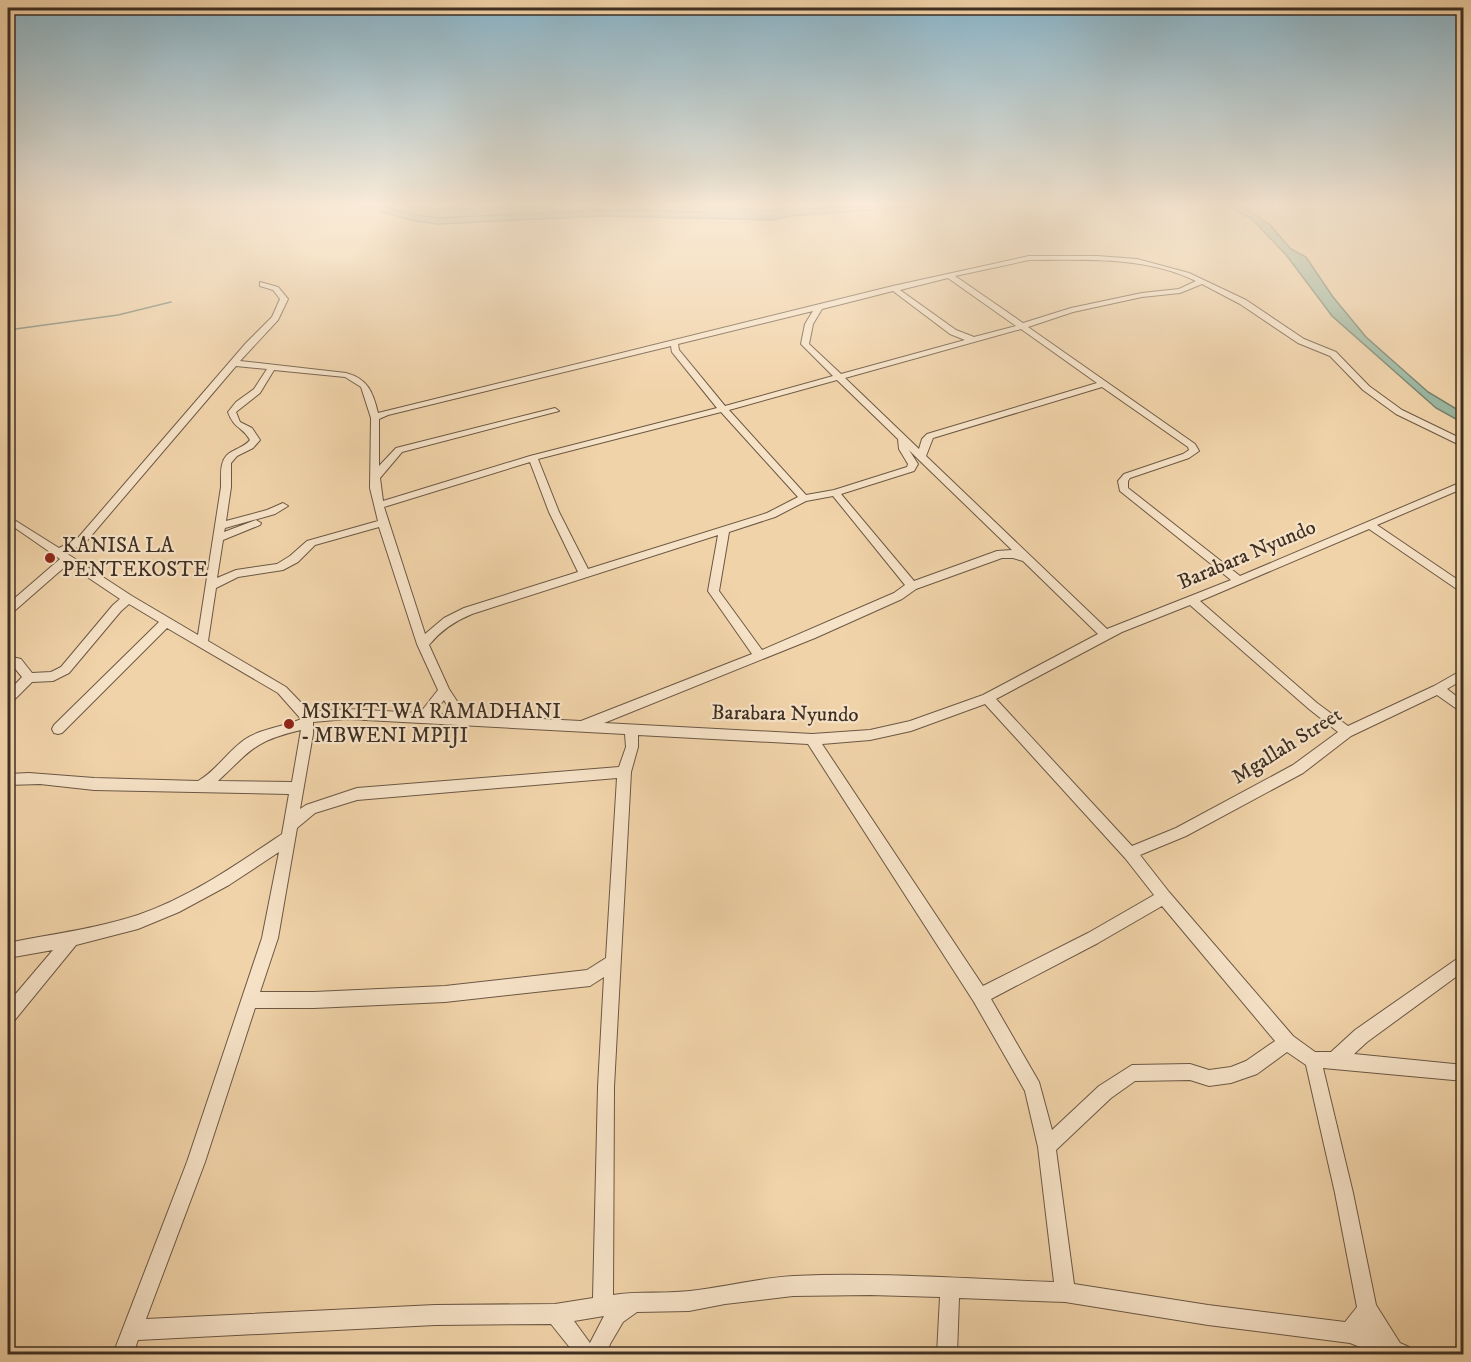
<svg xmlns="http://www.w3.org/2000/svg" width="1471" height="1362" viewBox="0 0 1471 1362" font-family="'IM FELL DW Pica',serif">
<rect width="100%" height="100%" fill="#f1d3a9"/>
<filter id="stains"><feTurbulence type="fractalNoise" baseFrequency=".00333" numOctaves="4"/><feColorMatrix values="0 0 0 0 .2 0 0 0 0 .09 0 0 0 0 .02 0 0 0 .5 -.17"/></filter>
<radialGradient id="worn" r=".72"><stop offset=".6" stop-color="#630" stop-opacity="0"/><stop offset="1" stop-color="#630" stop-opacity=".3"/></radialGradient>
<!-- water -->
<path fill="#9cb9a3" stroke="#768270" stroke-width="1.5" d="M352 203H635C658 208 682 204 705 205 740 207 773 216 807 203H960L791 216 773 220 603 216 438 224 410 220Z
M1222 203H1238L1270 225 1291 249 1306 257 1333 297 1366 337 1428 392 1463 413V423L1436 408 1332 316 1287 256 1252 219Z"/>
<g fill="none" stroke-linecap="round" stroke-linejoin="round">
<!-- shore -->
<path stroke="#6d7463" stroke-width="1.5" d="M370 203 411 214 439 218 603 210 703 212 706 210 705 203
M398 203 439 210 588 203
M623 203 695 205 697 203
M806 203 809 209 891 203"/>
<!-- stream -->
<path stroke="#768270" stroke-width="1.5" d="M8 330 118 315 171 302"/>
<defs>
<path id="minor" d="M1029 256H1097L1137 259 1189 273 1246 300 1304 339 1336 352 1369 386 1402 410 1464 440V447L1396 414 1363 390 1330 356 1298 343 1240 304 1202 284 1180 293 1142 297 1073 312 1028 327 1195 444 1199 451 1189 458 1130 478 1128 481V488L1240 576 1464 481V488L1377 525 1464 584V594L1369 529 1200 601 1317 703 1348 726 1434 686 1464 669V679L1447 689 1464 702V714L1437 695 1351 736 1303 773 1186 836 1140 855 1169 892 1293 1036 1315 1052H1331L1355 1030 1464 954V971L1367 1042 1354 1054 1464 1065V1081L1323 1068 1353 1193 1376 1305 1400 1343 1409 1347 1412 1354H1378L1350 1343 1208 1325 1065 1302 959 1298 957 1354H937L940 1297 870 1295 793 1296 725 1304 689 1311 637 1312 623 1322 610 1344 607 1354H575L551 1324 435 1325 138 1340 133 1354H113L187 1162 262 938 279 852 229 885 179 912 138 929 76 945 14 1021 8 1023V1003L53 950 8 958V943C51 934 95 929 138 915 190 897 236 865 282 834L289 794 94 790 40 784 8 785V774L29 773 94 778 198 781C216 771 227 752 244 740 261 728 284 727 301 719L278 693 167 628 62 733 58 734 54 733 52 729 54 725 159 622 129 604 121 611 69 673 53 681 32 682 12 702 8 704V692L22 677 13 666 8 664V656L21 659 32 673 51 672 61 667 113 605 120 599 68 564 12 613 8 614V604L60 559 8 523V516L59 548 77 539 246 343 272 317 280 299 273 290 260 286V282L278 287 288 299 278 320 240 361 346 373C368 379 373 392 378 413L893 286ZM1029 260C1085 260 1145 256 1196 281L1179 289 1142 293 1071 308 1023 323 955 276ZM948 278 1016 326 974 337 956 330 900 290ZM893 291 950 334 965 340 841 374 809 344 813 324 822 309ZM813 311 805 324 801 344 833 376 725 406 679 350 678 344ZM1021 329 1097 383 927 434 922 439 919 449 845 378ZM671 346 672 352 717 408 530 456 383 501 380 478 402 452 559 411 555 408 396 448 379 466V419L388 415ZM236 366 267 369 254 389 236 402 228 412C234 429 242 426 250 440 245 446 240 447 233 451 219 457 221 473 221 487L198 635 132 596 66 553 85 543ZM274 370 345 377 361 387 371 418 370 488 378 521 307 541 290 556 277 564 236 570 217 578 223 540 260 525 261 523 256 520 224 532 225 528 275 514 288 506 283 503 267 510 226 521 231 487V463L237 456 253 448 260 440 252 428 240 422 236 412 260 393ZM837 380 898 439 899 449 908 464 907 467 834 490 806 495 729 410ZM1102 387 1188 447 1189 450 1183 454 1124 474 1118 481 1120 491 1231 580 1107 629 926 456 933 438ZM721 412 798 497 767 513 588 569 559 512 538 459ZM909 450 918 459 1012 550 997 551 914 581 841 494 914 471 918 464ZM530 462 549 512 578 572 464 608 444 618 425 634 384 507ZM833 496 905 585 894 593 762 650 719 591 729 532 775 517 806 501ZM379 527 417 644 438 690 420 713 347 709 310 712 286 687 208 641 216 588 238 577 283 570 298 562 315 545ZM718 535 708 591 752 654 581 721 466 715 449 689 429 645C441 630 455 621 472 614ZM1002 558H1013L1023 561 1098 634 983 695 910 721 870 730 812 734 604 723 815 638 902 599 916 589ZM1190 605 1309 709 1338 732 1293 765 1176 828 1132 846 996 699 1122 632ZM444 700 453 715 433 714ZM985 704 1125 858 1154 895 1088 933 983 986 822 744 870 740 911 731ZM347 719 625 734 626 747 619 767 357 788 306 805 300 809 313 734V722ZM301 730 292 782 218 781C251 750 254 741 301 730ZM638 735 808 744 974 1002 1025 1091 1038 1147 1054 1282C968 1279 880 1272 794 1276 759 1278 725 1287 690 1291 664 1294 638 1291 613 1295L614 1087 631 772 638 747ZM617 778 606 958 587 970 445 986 314 992H260L278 938 297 828 315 813 357 800ZM1162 906 1275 1041 1246 1061 1231 1067 1209 1070 1190 1064 1132 1065 1099 1086 1052 1130 1039 1082 991 999 1098 943ZM604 977 598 1087 593 1298 555 1304 435 1305 146 1319 205 1162 255 1008H314L445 1002 590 986ZM1287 1052 1306 1065 1335 1193 1357 1307 1345 1322 1208 1305 1074 1284 1056 1150 1111 1098 1135 1081 1190 1080 1209 1086 1231 1083 1257 1074ZM604 1316 590 1343 574 1321Z"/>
</defs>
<!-- minor casing -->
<use href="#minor" stroke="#6b5844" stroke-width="2"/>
<!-- minor -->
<use href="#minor" fill="#f6e2c7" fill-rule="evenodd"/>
</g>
<!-- sky -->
<linearGradient id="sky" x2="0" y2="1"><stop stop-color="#89b6cc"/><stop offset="0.52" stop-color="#f9ebd8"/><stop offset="1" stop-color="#f9ebd8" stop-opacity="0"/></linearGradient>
<rect width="1471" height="394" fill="url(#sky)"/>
<!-- markers -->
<g fill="#8f2418" stroke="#f6e2c7" stroke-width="2">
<circle cx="50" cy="558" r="6"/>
<circle cx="289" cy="724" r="6"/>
</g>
<g text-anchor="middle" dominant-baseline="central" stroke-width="4.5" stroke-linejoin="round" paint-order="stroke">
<!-- poi labels -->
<g font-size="21" fill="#3e2f23" stroke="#f6e2c7" text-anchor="start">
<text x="62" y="546">KANISA LA<tspan x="62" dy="24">PENTEKOSTE</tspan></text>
<text x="301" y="712">MSIKITI WA RAMADHANI<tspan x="301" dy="24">- MBWENI MPIJI</tspan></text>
</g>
<!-- street labels -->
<g font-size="21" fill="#3e2f23" stroke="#f6e2c7">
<text transform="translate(1247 555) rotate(-23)">Barabara Nyundo</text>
<text transform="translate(785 714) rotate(1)">Barabara Nyundo</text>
<text transform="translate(1287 746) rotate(-32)">Mgallah Street</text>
</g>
</g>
<!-- margin -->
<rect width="1471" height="1362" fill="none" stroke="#f1d3a9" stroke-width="30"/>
<rect x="9" y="9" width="1453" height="1344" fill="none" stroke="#3e2f23" stroke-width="3"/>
<rect x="15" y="15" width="1441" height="1332" fill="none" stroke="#3e2f23" stroke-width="1.5"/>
<rect width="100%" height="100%" filter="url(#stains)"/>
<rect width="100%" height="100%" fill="url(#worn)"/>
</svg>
